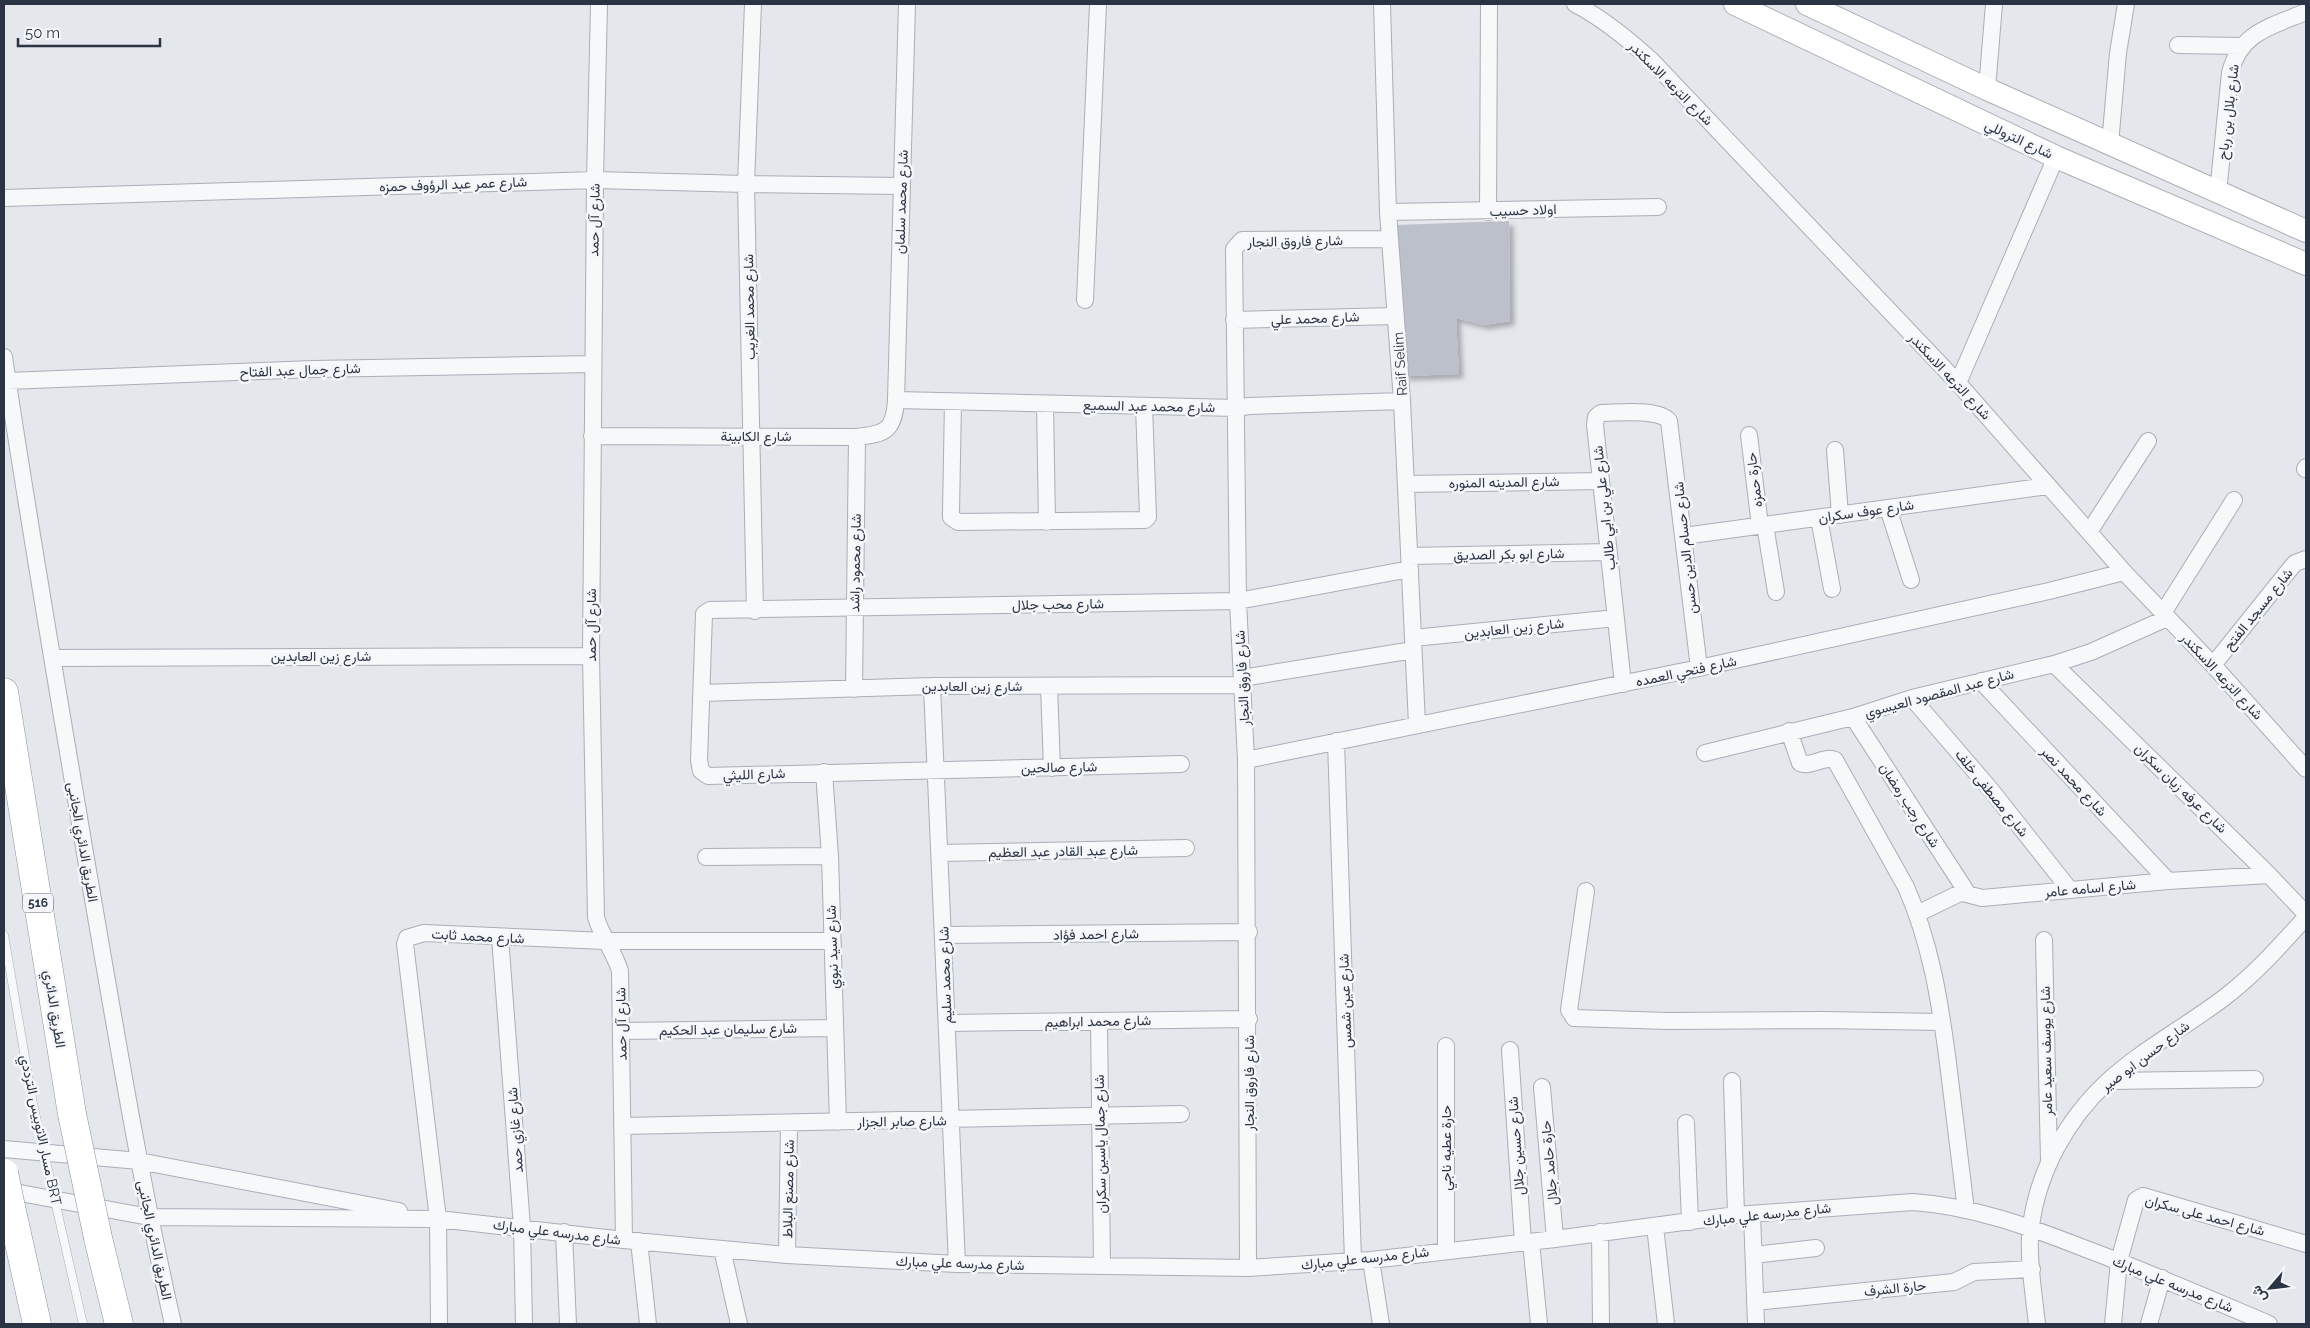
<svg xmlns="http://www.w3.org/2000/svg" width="2310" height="1328" viewBox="0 0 2310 1328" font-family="Raleway,Vazirmatn,sans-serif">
<defs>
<filter id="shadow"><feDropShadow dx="4.5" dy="4.5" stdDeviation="2.5" flood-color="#0004"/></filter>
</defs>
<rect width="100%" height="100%" fill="#e4e7ec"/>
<!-- building -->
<path fill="#bbc0ca" filter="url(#shadow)" d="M1509 221 1510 321 1484 325 1456 318 1459 374 1404 376 1396 225Z"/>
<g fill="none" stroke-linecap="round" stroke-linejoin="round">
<defs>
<path id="lane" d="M4 935 33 1104 83 1324"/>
<path id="street" d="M599 4 595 180 591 656 596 917C601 936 614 951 620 971L624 1240
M753 4 746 184 755 611
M1382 4 1388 212 1402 401 1417 724
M1575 4C1604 19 1628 39 1652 61L1958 383 2124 572 2213 665 2306 769
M2178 45 2241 46
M1987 89 1994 4
M2110 144 2118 53 2126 4
M2218 193 2230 73C2240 32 2272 26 2306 12
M4 198 595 180 746 184 901 186
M1388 212 1658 207
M1488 212 1489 4
M1085 300 1098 4
M1234 320 1396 316
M4 357C29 525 58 692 86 859 113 1014 138 1170 173 1324
M7 381 314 369 593 364
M1958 383 2056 157
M896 400 1236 408 1249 406 1402 401
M953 402 951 513V517L958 522 1145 520 1148 517 1144 406
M1045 404 1047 522
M1749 435 1760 526
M592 436 857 437C885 434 894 431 896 400L907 4
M1835 450 1840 515
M2305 469 2306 467
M1406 484 1601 481
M1888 508 1911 580
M1819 518 1832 589
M1765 525 1776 592
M2089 532 2148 441
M1684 536 2048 486
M1409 556 1609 552
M2163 613 2234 500
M1413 638 1616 618
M52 658 591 656
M2054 664 2269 875 2306 914
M2213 665 2290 569 2295 563 2306 559
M1242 678 1413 650
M1981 681 2168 881
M1623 684 1595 425 1596 417 1601 413C1618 413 1658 408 1669 421L1699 668
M932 686 957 1264
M1049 686 1052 768
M854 689 857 437
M702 693 932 686 1242 685
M1912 698 1991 790 2070 890
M1853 717 1968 894
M1789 731 1800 763C1812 768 1823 755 1835 760L1906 887C1931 944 1940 1002 1948 1063 1954 1112 1960 1161 1966 1210
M1336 741 1353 1261
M1705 753 1853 717 1912 698 2054 664 2091 652 2167 618
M1246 760 1699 668 2049 591 2124 572
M1181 764 708 776 701 771 699 760 704 614 710 610 1238 601 1410 569
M824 772 830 856 838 1122
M939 853 1186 848
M706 857 830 856
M1586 891 1569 1010 1574 1018 1668 1021 1822 1020 1942 1022
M1917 914 1958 894 1963 893 1982 898 2168 881 2269 875
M943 935 1249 932
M500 937 522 1227 524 1324
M2044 940 2049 1160
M1099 1021 1102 1266
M947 1023 1249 1019
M622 1031 834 1028
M1510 1050 1523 1243
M1732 1081 1736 1215
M2108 1081 2255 1079
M1542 1087 1555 1239
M1686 1123 1690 1222
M622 1126 1181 1114
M4 1149 139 1161 399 1211
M4 1190 149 1217 438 1219 624 1240 787 1255 957 1264 1248 1268 1371 1260 1555 1239 1736 1215 1913 1202C1972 1206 2030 1227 2086 1249 2148 1272 2208 1298 2269 1324
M1752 1214 1756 1324
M1655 1226 1666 1324
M564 1232 568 1324
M1600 1232 1601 1324
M639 1241 648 1324
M1531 1242 1539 1324
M722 1249 739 1324
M1446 1250V1046
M787 1255 789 1123
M1754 1255 1816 1248
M1371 1260 1381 1324
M1248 1268 1246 760 1238 601 1234 249 1242 240 1390 239
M1755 1302 1954 1282 1974 1272 2032 1269
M439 1324 438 1219 406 952 405 944 407 938 424 933 605 941H832
M2037 1324C2034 1297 2027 1252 2031 1226 2038 1171 2067 1119 2108 1081 2143 1049 2187 1026 2225 997 2255 974 2281 945 2306 917
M2113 1324 2119 1261 2136 1200 2143 1196 2306 1244
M2149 1324 2162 1278"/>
<path id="secondary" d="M1735 4 2056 157 2306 264
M1807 4 1987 89 2306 231"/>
<path id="highway" d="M4 692 72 1114
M11 1207 37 1324
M98 1238 119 1324"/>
</defs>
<!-- lane casing -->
<use href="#lane" stroke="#a9aeb7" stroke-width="9"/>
<!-- street casing -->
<use href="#street" stroke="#a9aeb7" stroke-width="18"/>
<!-- secondary casing -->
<use href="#secondary" stroke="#a9aeb7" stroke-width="24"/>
<!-- highway casing -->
<use href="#highway" stroke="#8b94a3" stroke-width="29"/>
<!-- lane -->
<use href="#lane" stroke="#f7f8fa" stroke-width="8"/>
<!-- street -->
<use href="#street" stroke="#f7f8fa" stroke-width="16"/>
<!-- secondary -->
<use href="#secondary" stroke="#fff" stroke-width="22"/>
<!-- highway -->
<use href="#highway" stroke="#fff" stroke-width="28"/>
<defs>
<path id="highway-bridge" d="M72 1114 98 1238
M4 1173 11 1207"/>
</defs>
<!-- highway-bridge casing -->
<use href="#highway-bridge" stroke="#8b94a3" stroke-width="29" stroke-linecap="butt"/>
<!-- highway-bridge -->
<use href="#highway-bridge" stroke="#fff" stroke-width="28"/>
</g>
<g text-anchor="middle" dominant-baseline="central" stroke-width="5" stroke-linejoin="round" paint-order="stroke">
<!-- shield labels -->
<rect fill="#f4f6f9" stroke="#676e7b" stroke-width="1" x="23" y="893.5" width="30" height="19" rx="4"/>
<g font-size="12" font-weight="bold" fill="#2b3445">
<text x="38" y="903">516</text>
</g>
<!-- street labels -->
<g font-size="14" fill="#2b3445" stroke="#f4f6f9">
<text transform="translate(1671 83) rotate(45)">شارع الترعه الاسكندر</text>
<text transform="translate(2228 112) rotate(-83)">شارع بلال بن رباح</text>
<text transform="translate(2019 139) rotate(25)">شارع التروللي</text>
<text transform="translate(453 184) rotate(-2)">شارع عمر عبد الرؤوف حمزه</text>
<text transform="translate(901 202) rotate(-88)">شارع محمد سلمان</text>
<text transform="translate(1523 210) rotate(-2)">اولاد حسيب</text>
<text transform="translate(594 220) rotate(-89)">شارع آل حمد</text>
<text transform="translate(1295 241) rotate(-1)">شارع فاروق النجار</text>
<text transform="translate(749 307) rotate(-91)">شارع محمد الغريب</text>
<text transform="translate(1315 318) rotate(-2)">شارع محمد علي</text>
<text transform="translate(1400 364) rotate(-94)">Raif Selim</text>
<text transform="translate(300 370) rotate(-2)">شارع جمال عبد الفتاح</text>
<text transform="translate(1950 376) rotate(47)">شارع الترعه الاسكندر</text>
<text transform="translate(1149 406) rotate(1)">شارع محمد عبد السميع</text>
<text x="756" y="436">شارع الكابينة</text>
<text transform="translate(1754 480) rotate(-97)">حارة حمزه</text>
<text transform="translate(1504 482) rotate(-1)">شارع المدينه المنوره</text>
<text transform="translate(1604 508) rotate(-96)">شارع علي بن ابي طالب</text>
<text transform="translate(1866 511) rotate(-8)">شارع عوف سكران</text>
<text transform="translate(1685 548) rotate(-96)">شارع حسام الدين حسن</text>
<text transform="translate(1509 554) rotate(-1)">شارع ابو بكر الصديق</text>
<text transform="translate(855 563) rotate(-89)">شارع محمود راشد</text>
<text transform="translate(1058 604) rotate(-1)">شارع محب جلال</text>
<text transform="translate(2258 609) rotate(-51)">شارع مسجد الفتح</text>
<text transform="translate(591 625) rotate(-90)">شارع آل حمد</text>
<text transform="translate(1514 628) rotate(-6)">شارع زين العابدين</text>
<text x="321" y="656">شارع زين العابدين</text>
<text transform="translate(1686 671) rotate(-12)">شارع فتحي العمده</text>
<text transform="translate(2222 676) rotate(47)">شارع الترعه الاسكندر</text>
<text transform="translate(1242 678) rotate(-93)">شارع فاروق النجار</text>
<text x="972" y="686">شارع زين العابدين</text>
<text transform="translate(1939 693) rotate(-15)">شارع عبد المقصود العيسوي</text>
<text transform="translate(1059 767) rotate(-1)">شارع صالحين</text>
<text transform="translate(754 774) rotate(-2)">شارع الليثي</text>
<text transform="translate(2074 781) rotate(47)">شارع محمد نصر</text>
<text transform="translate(2181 788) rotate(44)">شارع عرفه زيان سكران</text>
<text transform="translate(1992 793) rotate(51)">شارع مصطفى خلف</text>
<text transform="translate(1910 805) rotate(57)">شارع رجب رمضان</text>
<text transform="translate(83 842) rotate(80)">الطريق الدائري الجانبى</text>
<text transform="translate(1063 851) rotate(-1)">شارع عبد القادر عبد العظيم</text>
<text transform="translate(2090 888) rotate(-5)">شارع اسامه عامر</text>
<text transform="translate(1096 934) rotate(-1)">شارع احمد فؤاد</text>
<text transform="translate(478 936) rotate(3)">شارع محمد ثابت</text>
<text transform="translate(832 947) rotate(-92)">شارع سيد نبوي</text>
<text transform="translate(945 975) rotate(-92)">شارع محمد سليم</text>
<text transform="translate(1345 1001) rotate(-92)">شارع عين شمس</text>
<text transform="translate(55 1009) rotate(81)">الطريق الدائري</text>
<text transform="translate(1098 1021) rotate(-1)">شارع محمد ابراهيم</text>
<text transform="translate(621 1024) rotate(-91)">شارع آل حمد</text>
<text transform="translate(728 1029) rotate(-1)">شارع سليمان عبد الحكيم</text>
<text transform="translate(2046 1051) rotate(-91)">شارع يوسف سعيد عامر</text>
<text transform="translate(2145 1056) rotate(-37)">شارع حسن ابو صير</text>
<text transform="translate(1249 1083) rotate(-90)">شارع فاروق النجار</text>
<text transform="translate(902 1121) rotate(-1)">شارع صابر الجزار</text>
<text transform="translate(41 1130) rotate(78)">مسار الاتوبيس الترددي BRT</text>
<text transform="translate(515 1130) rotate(-94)">شارع غازي حمد</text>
<text transform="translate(1100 1144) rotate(-91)">شارع جمال ياسين سكران</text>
<text transform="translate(1516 1146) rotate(-94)">شارع حسين جلال</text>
<text transform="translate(1446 1148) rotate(-90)">حارة عطيه ناجي</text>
<text transform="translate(1549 1163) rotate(-95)">حارة حامد جلال</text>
<text transform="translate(788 1189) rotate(-89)">شارع مصنع البلاط</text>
<text transform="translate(1767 1214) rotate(-6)">شارع مدرسه علي مبارك</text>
<text transform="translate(2205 1215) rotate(15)">شارع احمد على سكران</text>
<text transform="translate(557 1232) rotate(7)">شارع مدرسه علي مبارك</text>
<text transform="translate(155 1240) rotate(78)">الطريق الدائري الجانبى</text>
<text transform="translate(1365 1258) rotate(-6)">شارع مدرسه علي مبارك</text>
<text transform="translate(960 1263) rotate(2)">شارع مدرسه علي مبارك</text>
<text transform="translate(2173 1284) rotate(22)">شارع مدرسه علي مبارك</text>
<text transform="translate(1895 1288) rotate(-6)">حارة الشرف</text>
</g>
</g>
<!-- border -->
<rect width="2310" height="1328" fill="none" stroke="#2b3445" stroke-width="10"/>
<!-- north arrow -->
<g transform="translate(2270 1288) rotate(242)" stroke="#f4f6f9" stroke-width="4" paint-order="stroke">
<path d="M0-4L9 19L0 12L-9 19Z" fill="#2b3445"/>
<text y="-8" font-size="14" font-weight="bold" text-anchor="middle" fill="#2b3445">ش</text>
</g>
<!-- scale -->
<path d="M18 38v8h142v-8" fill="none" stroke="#2b3445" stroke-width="2.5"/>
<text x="25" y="38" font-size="15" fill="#2b3445" stroke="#f4f6f9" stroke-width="4" paint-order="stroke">50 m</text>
</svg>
